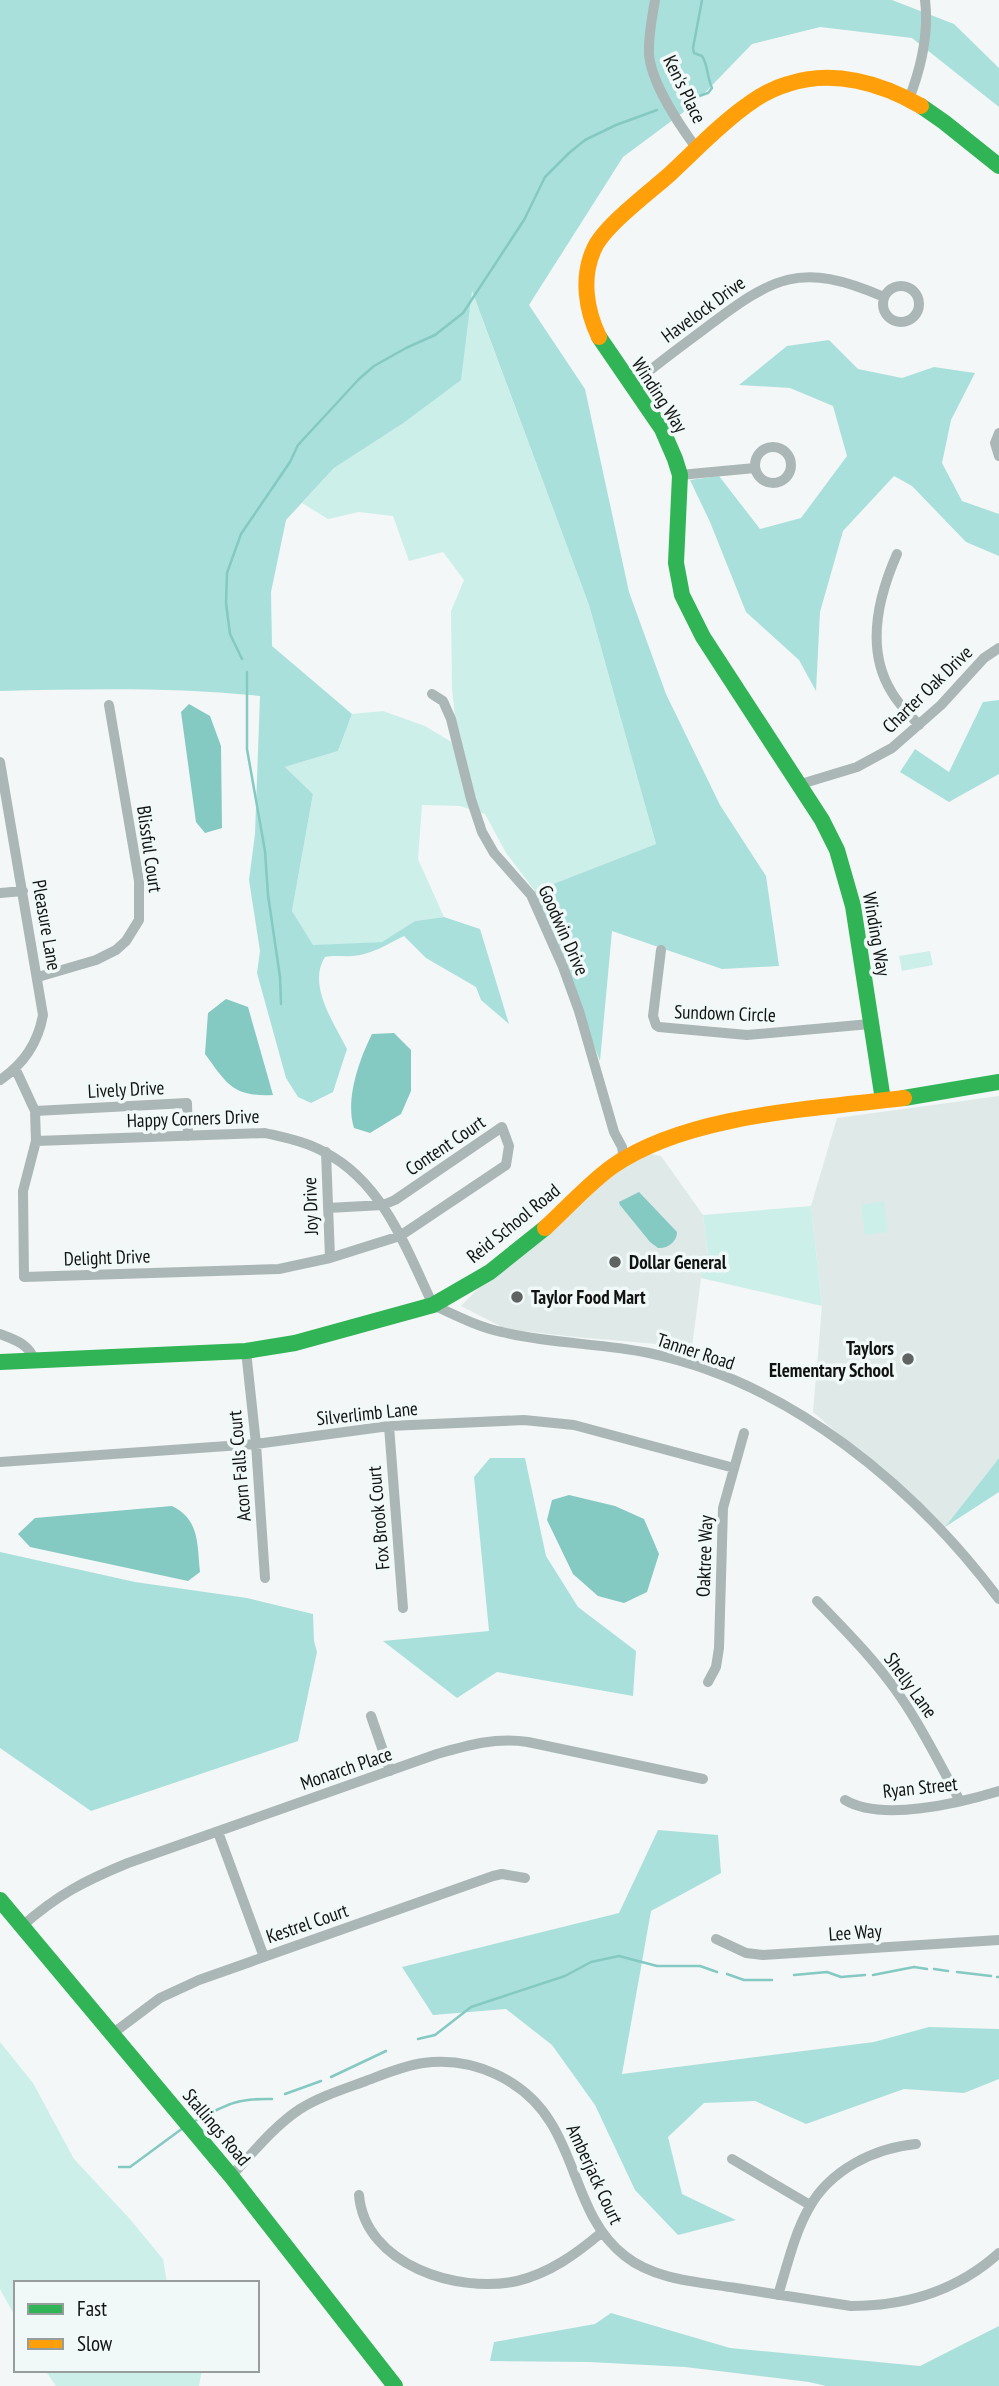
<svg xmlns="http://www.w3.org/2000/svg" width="999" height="2386" viewBox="0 0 999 2386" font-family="'PT Sans Narrow',sans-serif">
<rect width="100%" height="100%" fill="#f3f7f7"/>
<!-- built -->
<path fill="#dee9e8" d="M999 1096V1458L945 1527 813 1412 822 1306 811 1206 837 1118Z
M622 1148 661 1156 703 1215 708 1255 701 1278 692 1347 576 1337 506 1329 461 1306 571 1193Z"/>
<!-- green -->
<path fill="#cdefea" d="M471 289 589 605 656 844 535 891 506 853 485 814 460 806 422 805 418 859 444 917 415 921 383 942 313 946 292 911 313 794 285 767 338 751 352 714 383 711 425 726 458 746 452 688 451 611 464 580 443 552 409 561 393 516 359 512 328 519 302 503 334 468 402 424Z
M930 951 933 965 902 971 899 956Z
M884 1201 888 1232 865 1235 861 1205Z
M811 1206 822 1306 701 1278 708 1255 703 1215Z
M0 2042 33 2083 74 2159 129 2218 163 2259 167 2283H16V2318L0 2289Z
M45 2370H202L199 2386H56Z"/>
<!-- forest -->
<path fill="#aae0db" d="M0 0H892L954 24 999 68V107L912 38 820 27 752 44 693 105 623 157 529 305 585 389 629 592 666 694 720 805 766 876 779 966 722 969 612 931 600 1061 535 891 656 844 589 605 472 291 461 380 402 424 334 468 286 520 271 592 272 646 352 714 338 751 285 767 313 794 292 911 313 945 382 942 415 921 444 917 480 929 509 1024 481 1000 476 987 426 958 404 936C388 944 371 955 352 956 343 957 335 955 325 957 307 985 334 1023 347 1049L333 1092 311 1103 298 1097 286 1078 257 973 260 951 249 880 255 834 260 696C173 687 87 689 0 691Z
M829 340 858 369 902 378 934 367 975 373 951 420 942 463 962 501 999 514V556L966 542 912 486 894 476 843 531 820 612 816 691 799 660 746 612 710 522 690 480 719 476 760 529 801 518 847 456 833 406 790 388 739 385 787 346Z
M999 700V774L949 802 900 772 915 749 949 772 983 702Z
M490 1458H525L546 1556 578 1607 636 1651 633 1696 497 1672 457 1698 383 1641 489 1631 474 1477Z
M999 1458V1492L945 1527Z
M0 1552 135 1582 247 1598 313 1614 314 1641 317 1652 298 1741 91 1811 0 1748Z
M658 1830 718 1835 721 1873 651 1911 622 2074 874 2042 929 2027 999 2029V2079L964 2093 904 2089 806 2124 755 2101 704 2103 668 2137 682 2194 736 2220 678 2235 635 2190 595 2105 552 2045 506 2009 433 2015 402 1967 619 1913Z
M611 2313 730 2348 920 2366 999 2326V2386H826L809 2382 685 2367 589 2362 490 2361 494 2342 595 2324Z"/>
<!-- water -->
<path fill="#84c9c2" d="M189 704 210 716 221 746 222 828 205 833 196 822 181 712Z
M226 999 248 1007 273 1095C233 1097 227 1084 205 1054L208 1013Z
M394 1033 411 1050V1091L401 1114 370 1133 354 1128C345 1100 359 1060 372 1034Z
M639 1192 677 1232C677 1242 667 1249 658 1248L650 1242 620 1205 619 1202Z
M569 1495 615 1506 644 1519 659 1554 647 1592 624 1603 598 1596 573 1574 547 1520 552 1500Z
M172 1506C200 1520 197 1544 200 1572L188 1581 30 1547 18 1534 35 1518Z"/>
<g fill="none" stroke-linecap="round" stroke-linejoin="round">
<!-- stream -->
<path stroke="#84c9c2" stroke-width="2.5" d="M681 102 708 93 712 88C707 77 708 65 702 56L694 53 693 48 702 0
M242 659 230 634 226 603 227 573 241 534 290 462 298 445 359 379 374 366 406 348 435 335 463 313 524 220 545 177 569 153 585 140 616 125 657 110
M247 672V749L265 851 268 895 280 977 281 1004
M934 1969 948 1971
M957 1972 991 1976
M727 1974 744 1980H772
M794 1975 827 1972 841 1977 865 1975
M873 1975 914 1967 927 1969
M997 1977H999
M418 2039 435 2035 471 2007 565 1976 591 1962 619 1956 657 1966H700L717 1972
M331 2077 386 2051
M285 2094 321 2081
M195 2121C226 2105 236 2098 272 2099
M119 2167H130L183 2128"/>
<!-- street -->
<path stroke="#abb7b6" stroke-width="10" d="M655 0C652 18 648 37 649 55 652 84 680 126 697 149
M909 99C921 68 929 33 925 0
M883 304a18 18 0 1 1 36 0a18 18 0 1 1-36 0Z
M631 386C654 366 679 348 703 330 773 277 799 260 884 297
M999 433 995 443 999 456
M755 465a18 18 0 1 1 36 0a18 18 0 1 1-36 0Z
M680 475 755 468
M897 554C878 597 865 648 891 691 898 704 909 714 919 725
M432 694 443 701 451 719 471 799 482 832 494 853 531 895 563 967 579 1011 614 1132 622 1147 624 1158
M0 762 43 1015C38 1043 24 1064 0 1080
M801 784 857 767 892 748 941 705 984 658 999 648
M0 893 23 891
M661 950 653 1016 656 1025 659 1027 747 1035 870 1024
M38 977 96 960 116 950 126 941 139 920V881L109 705
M16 1070 35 1111 36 1141 23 1191 24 1277 279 1269 330 1258 400 1236 506 1165 509 1146 502 1127 395 1200 383 1205 328 1208
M35 1111 187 1103 188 1136
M36 1141 265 1133C286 1138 307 1142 326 1153 383 1183 407 1250 433 1305 455 1315 478 1327 502 1332 550 1344 601 1343 649 1353 790 1382 915 1487 999 1599
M326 1152 330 1258
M0 1334C16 1340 29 1344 35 1361
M246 1351 256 1444 265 1578
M389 1426 403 1608
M0 1462 256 1444 389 1426 524 1420 574 1425 734 1468
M817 1601C847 1632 878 1663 902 1699 924 1731 941 1767 960 1801
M708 1682 716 1667 719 1648 723 1508 744 1433
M371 1716 390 1771
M845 1800C881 1822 960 1803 999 1791
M218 1832 264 1957
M21 1927C57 1895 84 1881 128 1863L437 1754C468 1745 496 1737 528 1742L703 1779
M716 1939 746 1953 763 1955 999 1940
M112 2034 160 1998 199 1980 493 1876 502 1874 525 1878
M732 2159 810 2205
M231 2176C252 2154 274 2126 300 2109 319 2097 341 2090 363 2082 382 2075 402 2066 423 2063 473 2056 525 2080 551 2123 578 2166 582 2223 625 2256 655 2280 699 2282 736 2288 774 2294 813 2300 851 2306 907 2306 957 2291 999 2253
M359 2195C365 2265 458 2294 517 2281 550 2273 576 2254 601 2233
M778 2295C787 2267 794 2234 809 2208 830 2170 874 2148 916 2144"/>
<!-- fast -->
<path stroke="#30b455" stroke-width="16" d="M921 106 944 122 999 166
M599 337 662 429 675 459 680 475 676 563 682 595 703 637 822 820 837 850 853 906 883 1100
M904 1098 999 1082
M0 1362 246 1351 295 1343 433 1305 490 1272 545 1228
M0 1900 231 2176 395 2386"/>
<!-- slow -->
<path stroke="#ff9f0a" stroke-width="16" d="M599 337C586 310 581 277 594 249 604 226 650 192 670 174 696 150 721 123 750 103 761 95 774 88 788 84 833 69 881 83 921 106
M545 1228C567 1208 589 1183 613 1166 688 1114 814 1109 904 1098"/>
</g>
<!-- markers -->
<g fill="#5f6362" stroke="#f1f9f8" stroke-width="2.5">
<circle cx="615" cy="1262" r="7"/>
<circle cx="517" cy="1297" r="7"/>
<circle cx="908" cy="1359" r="7"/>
</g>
<g text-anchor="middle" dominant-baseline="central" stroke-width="7" stroke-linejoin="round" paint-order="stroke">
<!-- street labels -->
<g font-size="19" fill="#101312" stroke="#f1f9f8">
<text transform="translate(685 89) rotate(64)">Ken's Place</text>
<text transform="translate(703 309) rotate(-36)">Havelock Drive</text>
<text transform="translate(660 395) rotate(57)">Winding Way</text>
<text transform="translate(927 689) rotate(-44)">Charter Oak Drive</text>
<text transform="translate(150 849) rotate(82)">Blissful Court</text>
<text transform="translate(47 925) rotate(80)">Pleasure Lane</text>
<text transform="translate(564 930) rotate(66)">Goodwin Drive</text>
<text transform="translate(877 934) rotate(80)">Winding Way</text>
<text transform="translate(725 1013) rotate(2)">Sundown Circle</text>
<text transform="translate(126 1089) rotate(-3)">Lively Drive</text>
<text transform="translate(193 1118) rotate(-2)">Happy Corners Drive</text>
<text transform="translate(445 1145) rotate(-34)">Content Court</text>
<text transform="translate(310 1206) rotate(-92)">Joy Drive</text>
<text transform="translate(513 1223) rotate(-39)">Reid School Road</text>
<text transform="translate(107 1257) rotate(-2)">Delight Drive</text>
<text transform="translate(696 1351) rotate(18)">Tanner Road</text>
<text transform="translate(367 1413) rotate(-6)">Silverlimb Lane</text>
<text transform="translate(239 1466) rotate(-95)">Acorn Falls Court</text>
<text transform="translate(378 1518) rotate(-95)">Fox Brook Court</text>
<text transform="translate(704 1556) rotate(-88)">Oaktree Way</text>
<text transform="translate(911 1685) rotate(54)">Shelly Lane</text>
<text transform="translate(346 1768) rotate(-19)">Monarch Place</text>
<text transform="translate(920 1787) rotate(-6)">Ryan Street</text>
<text transform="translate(307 1923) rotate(-19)">Kestrel Court</text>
<text transform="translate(855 1932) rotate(-4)">Lee Way</text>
<text transform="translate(217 2127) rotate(50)">Stallings Road</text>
<text transform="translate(595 2174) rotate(65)">Amberjack Court</text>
</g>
<!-- poi labels -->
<g font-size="19" font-weight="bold" fill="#101312" stroke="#f1f9f8" text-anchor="start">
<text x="629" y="1262">Dollar General</text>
<text x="531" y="1297">Taylor Food Mart</text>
<text x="894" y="1348" text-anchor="end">Taylors<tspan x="894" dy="22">Elementary School</tspan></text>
</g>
</g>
<!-- legend -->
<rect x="14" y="2281" width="245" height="91" fill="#f1f9f8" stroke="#979d9c" stroke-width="2"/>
<rect x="28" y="2304" width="35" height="10" fill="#30b455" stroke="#979d9c" stroke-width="2"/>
<text x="77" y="2316" font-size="21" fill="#101312">Fast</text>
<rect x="28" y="2339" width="35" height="10" fill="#ff9f0a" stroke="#979d9c" stroke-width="2"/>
<text x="77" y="2351" font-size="21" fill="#101312">Slow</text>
</svg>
